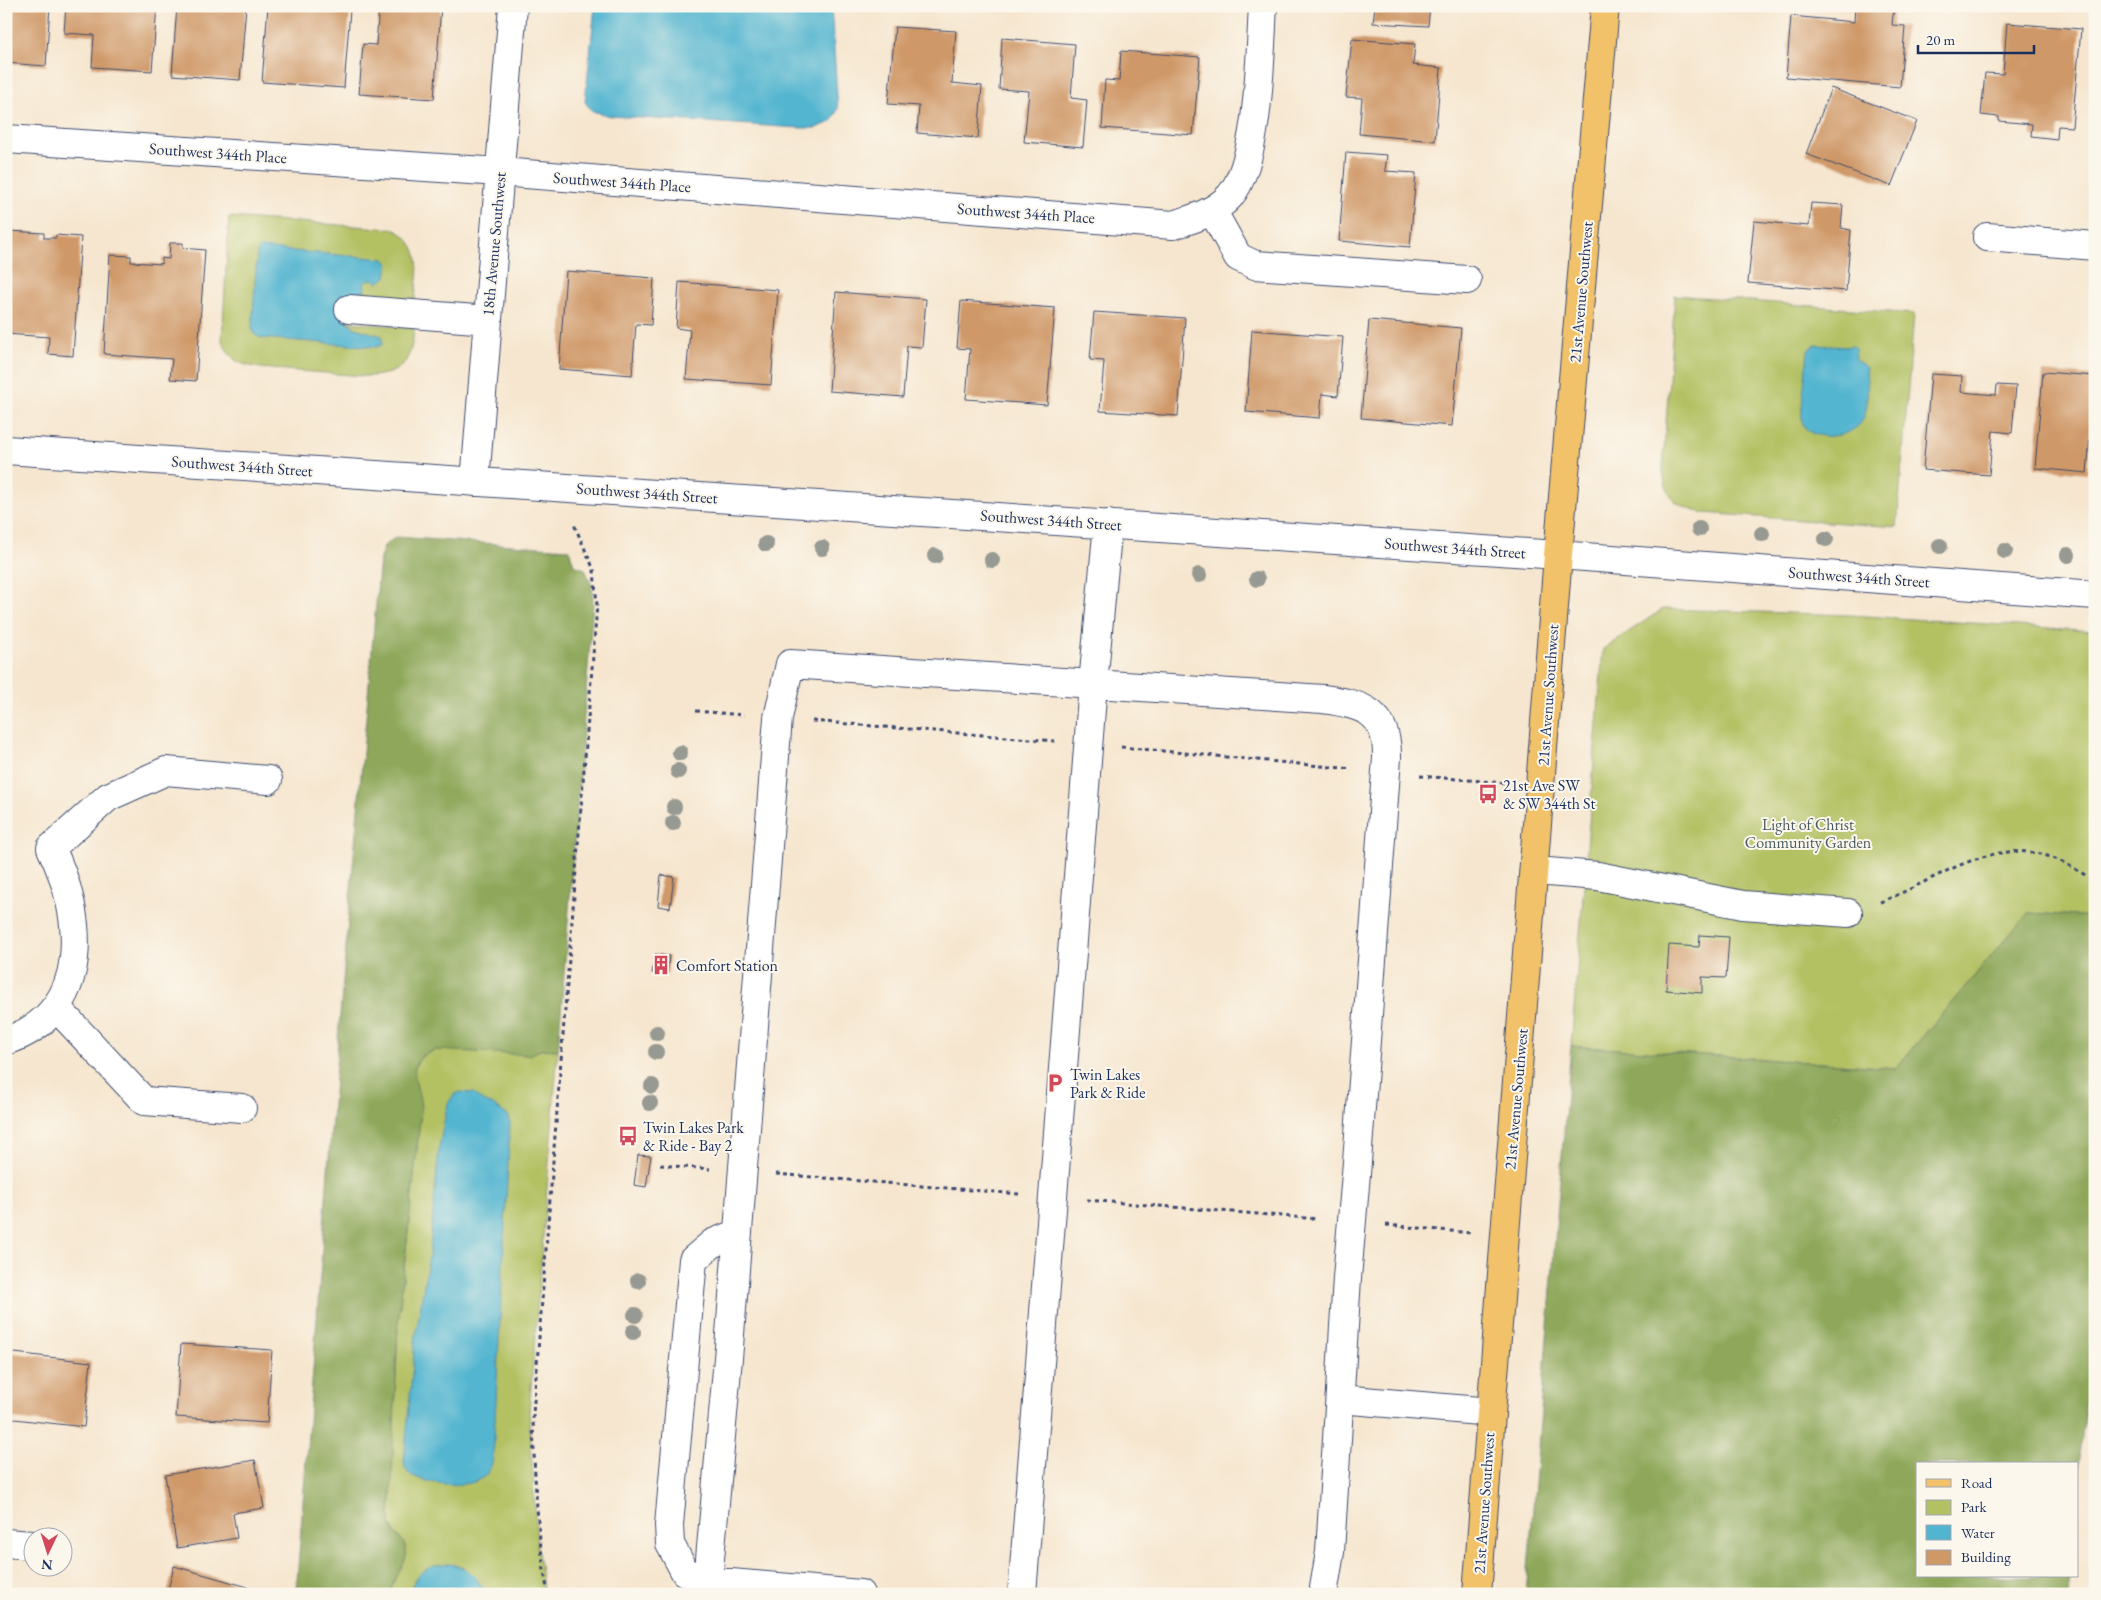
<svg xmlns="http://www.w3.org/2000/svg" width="2101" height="1600" viewBox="0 0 2101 1600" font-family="'EB Garamond',serif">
<rect width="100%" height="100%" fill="#fbf7ec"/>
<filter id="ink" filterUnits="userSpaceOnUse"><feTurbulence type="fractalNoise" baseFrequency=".02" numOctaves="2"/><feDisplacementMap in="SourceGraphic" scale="10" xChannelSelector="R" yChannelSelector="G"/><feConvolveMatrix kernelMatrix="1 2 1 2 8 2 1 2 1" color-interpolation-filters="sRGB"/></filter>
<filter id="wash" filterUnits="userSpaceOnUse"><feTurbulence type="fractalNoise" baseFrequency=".0096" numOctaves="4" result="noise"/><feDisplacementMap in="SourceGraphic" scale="20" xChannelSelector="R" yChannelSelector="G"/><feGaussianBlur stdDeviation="1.12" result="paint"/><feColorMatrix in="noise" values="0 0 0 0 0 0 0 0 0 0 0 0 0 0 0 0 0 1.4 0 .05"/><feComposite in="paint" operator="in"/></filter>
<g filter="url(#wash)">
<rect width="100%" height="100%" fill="#f6e6cf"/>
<!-- green -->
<path fill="#b3c164" stroke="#677861" d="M229 217 395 229C424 247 418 269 415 299L349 296 350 322 414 328C412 363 400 377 363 376L261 368C238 364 232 362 222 341Z
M1675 295 1914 314 1897 527 1704 513C1675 507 1664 497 1663 466Z
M1663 609 1850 615 2095 631V917L2028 913 1896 1068 1571 1046 1603 649Z
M446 1049 529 1055 543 1049 558 1050 529 1412 537 1545 544 1594H390C392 1578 408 1563 406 1550 404 1539 392 1534 390 1523L398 1324 421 1110 414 1074 415 1066 422 1056 436 1050Z"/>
<!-- forest -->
<path fill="#8ea75a" stroke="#546b5c" d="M396 537 569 549 574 565 585 569 592 586 593 603 558 1050 543 1049 529 1055 436 1050C399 1061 421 1085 421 1110L398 1324 390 1523C392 1533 402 1537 405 1546 411 1563 392 1577 390 1594H296L339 1026 380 558 384 546Z
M2028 913 2095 917V1302L2077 1488V1464H1917V1576H2069L2067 1594H1526L1571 1046 1896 1068Z"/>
<!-- water -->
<path fill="#52b5d0" stroke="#367297" d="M595 6H831L838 109 831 122 816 128H799L611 116 592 111 585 102Z
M260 248 384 259 388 264 386 277 378 283 374 279 368 280 364 284 365 291 355 292 348 297 347 321 355 328 382 336V345L376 347 261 338 255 335 252 329 257 253Z
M1816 345 1845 347 1852 346 1855 348 1856 359 1866 368C1867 384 1870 407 1862 421 1853 438 1811 443 1803 424 1799 413 1807 366 1808 351L1810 348Z
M460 1092 473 1093 481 1100 493 1105 507 1115 510 1123 493 1459C491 1467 489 1474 481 1479 465 1489 423 1484 408 1473 405 1470 405 1466 404 1462L415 1341 430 1248 439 1147 448 1103 454 1095Z
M447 1564C468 1565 477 1578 487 1594H410C413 1574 428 1565 447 1564Z"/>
<g id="blocks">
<!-- building -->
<path fill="#cf9867" d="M6 6H50L46 66 6 63Z
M66 6H157L152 71 92 67 94 35 64 33Z
M177 6H246L240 80 172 75Z
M268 6 350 10 344 88 262 82Z
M379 6H441L434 99 359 94 363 44 376 45Z
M1375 6H1430L1428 26 1373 23Z
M1855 6H1894L1892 25 1905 26 1900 87 1786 77 1791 16 1854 22Z
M2007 23 2081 29 2072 127 2058 126 2057 139 2031 136 2032 124 1999 121V117L1981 115 1985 73 2003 74Z
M895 27 956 31 952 83 982 86 978 138 917 133 919 106 888 104Z
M1002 38 1075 44 1071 98 1087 100 1083 147 1024 142 1029 91 999 89Z
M1352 39 1415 44 1413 65 1441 68 1435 141 1359 134 1362 98 1346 97Z
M1121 51 1200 57 1193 135 1102 128 1105 80 1119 81Z
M1831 88 1917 121 1891 186 1806 154Z
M1346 152 1387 155 1385 171 1416 173 1410 247 1339 241Z
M1811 203 1843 205 1841 228 1851 230 1846 291 1748 283 1754 221 1809 226Z
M9 231 44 233V238H56V235L81 237 73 356 48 354 49 337 6 334V235H9Z
M170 243H183V248L205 250 196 381 170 379 172 359 104 354 110 255 131 256V262L162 264V258L169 259Z
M566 271 654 278 651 325 636 324 632 375 559 369Z
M679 282 778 290 771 385 686 379 690 330 676 328Z
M836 292 926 299 922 347 907 346 903 397 829 391Z
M961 301 1055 308 1047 405 966 399 970 349 957 348Z
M1094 312 1185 318 1178 416 1100 411 1104 361 1090 360Z
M1369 320 1461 328 1452 426 1361 418Z
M1252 330 1343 337 1338 396 1322 394 1320 418 1246 412Z
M2043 372 2095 376 2087 473 2035 468Z
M1931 374 1962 376 1961 392 1996 395 1997 385 2016 386 2012 433 1993 431 1989 475 1923 470Z
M661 875 674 877 670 908 658 906Z
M1700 935 1729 937 1726 978 1702 977V993L1666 990 1669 945 1699 947Z
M655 954 669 956 667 975 652 973Z
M638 1155 651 1156 646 1187 634 1185Z
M181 1344 272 1350 267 1423 176 1417Z
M6 1352 91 1362 84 1427 6 1418Z
M255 1460 264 1508 233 1513 237 1538 177 1548 165 1475Z
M174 1566 248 1587 246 1594H167Z"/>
</g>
</g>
<g filter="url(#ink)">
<use href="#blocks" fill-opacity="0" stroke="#3c4a6f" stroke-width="1"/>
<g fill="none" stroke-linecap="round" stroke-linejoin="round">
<defs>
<path id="minor" d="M6 139 500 172 1173 225C1193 219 1216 212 1230 196 1260 160 1260 53 1263 6
M1212 210 1238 257 1255 265 1467 280
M1987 237 2095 246
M349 309 488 320
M6 450 1558 555 2095 595
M475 482 513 6
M1535 871 1598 876 1743 905 1848 913
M56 1007 144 1101 242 1108
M6 1041C94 1012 84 915 51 848L108 797 166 771 268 780
M738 1233 713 1243 693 1260 669 1525 670 1544 685 1572 708 1581 860 1594
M1340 1399 1491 1412
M6 1543 32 1545
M708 1581 729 1347 778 718 790 664 1323 699C1363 704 1388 712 1387 758L1357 1162 1347 1278 1330 1552 1323 1594
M1022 1594 1093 684 1108 524"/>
<path id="major" d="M1477 1594 1558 555 1605 6"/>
</defs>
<!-- minor casing -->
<use href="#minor" stroke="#3c4a6f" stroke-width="30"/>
<!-- major casing -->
<use href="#major" stroke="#3c4a6f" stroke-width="30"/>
<!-- path -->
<path stroke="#3c4a6f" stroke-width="3" stroke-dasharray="4 4" stroke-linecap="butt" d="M696 711 744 715
M812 721 1055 741
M1121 747 1352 769
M1420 776 1506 783
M1880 902C1932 883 1988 837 2047 856 2064 861 2080 872 2095 881
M660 1165 710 1169
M776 1174 1019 1194
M1087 1200 1318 1219
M1386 1225 1472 1233
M548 1594C537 1535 534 1473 533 1414L597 605 594 570 573 522"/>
<!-- minor -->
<use href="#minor" stroke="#fff" stroke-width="28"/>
<!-- major -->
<use href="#major" stroke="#f2c26a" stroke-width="28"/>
</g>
<!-- trees -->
<g fill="#979a92">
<circle cx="1699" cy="529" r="8"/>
<circle cx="1762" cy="534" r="8"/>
<circle cx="1826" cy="539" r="8"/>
<circle cx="766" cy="544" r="8"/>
<circle cx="1940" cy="546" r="8"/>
<circle cx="822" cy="548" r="8"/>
<circle cx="2005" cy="551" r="8"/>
<circle cx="2068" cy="555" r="8"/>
<circle cx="935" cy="556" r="8"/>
<circle cx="992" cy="560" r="8"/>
<circle cx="1199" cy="575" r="8"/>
<circle cx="1257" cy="579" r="8"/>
<circle cx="680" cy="753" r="8"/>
<circle cx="678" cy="771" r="8"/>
<circle cx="674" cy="807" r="8"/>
<circle cx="673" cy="823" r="8"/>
<circle cx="657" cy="1033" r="8"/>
<circle cx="656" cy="1052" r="8"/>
<circle cx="652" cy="1086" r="8"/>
<circle cx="650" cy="1103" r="8"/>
<circle cx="638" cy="1281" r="8"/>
<circle cx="635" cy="1315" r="8"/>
<circle cx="633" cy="1332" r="8"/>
</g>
</g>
<!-- icons -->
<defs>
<symbol id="bus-bare" viewBox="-9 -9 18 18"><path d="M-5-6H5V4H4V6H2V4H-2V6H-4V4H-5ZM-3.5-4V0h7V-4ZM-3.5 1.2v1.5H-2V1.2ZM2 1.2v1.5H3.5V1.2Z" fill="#d1495b" stroke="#fbf7ec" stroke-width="2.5" paint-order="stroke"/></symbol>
<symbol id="building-bare" viewBox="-9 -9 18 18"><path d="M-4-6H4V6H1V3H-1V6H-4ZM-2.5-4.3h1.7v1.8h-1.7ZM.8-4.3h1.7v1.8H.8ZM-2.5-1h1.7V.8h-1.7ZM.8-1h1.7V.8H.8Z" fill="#d1495b" stroke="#fbf7ec" stroke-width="2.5" paint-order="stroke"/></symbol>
<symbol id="parking-bare" viewBox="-9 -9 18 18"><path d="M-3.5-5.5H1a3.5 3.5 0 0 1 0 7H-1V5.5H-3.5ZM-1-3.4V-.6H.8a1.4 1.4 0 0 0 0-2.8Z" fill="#d1495b" stroke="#fbf7ec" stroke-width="2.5" paint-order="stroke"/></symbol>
</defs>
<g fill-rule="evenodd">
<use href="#bus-bare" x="1474" y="780" width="28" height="28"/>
<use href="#building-bare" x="647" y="951" width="28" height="28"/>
<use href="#parking-bare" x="1041" y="1069" width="28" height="28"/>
<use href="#bus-bare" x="614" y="1122" width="28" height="28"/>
</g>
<g text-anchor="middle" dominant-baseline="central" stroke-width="4" stroke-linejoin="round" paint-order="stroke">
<!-- street labels -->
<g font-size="16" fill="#1b2f5e" stroke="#fbf7ec">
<text transform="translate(218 153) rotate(4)">Southwest 344th Place</text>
<text transform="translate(622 182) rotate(4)">Southwest 344th Place</text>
<text transform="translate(1026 213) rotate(4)">Southwest 344th Place</text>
<text transform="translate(494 244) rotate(-85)">18th Avenue Southwest</text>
<text transform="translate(1581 292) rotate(-85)">21st Avenue Southwest</text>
<text transform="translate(242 466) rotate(4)">Southwest 344th Street</text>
<text transform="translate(647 493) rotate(4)">Southwest 344th Street</text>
<text transform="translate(1051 520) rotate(4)">Southwest 344th Street</text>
<text transform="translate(1455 548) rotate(4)">Southwest 344th Street</text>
<text transform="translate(1859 577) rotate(4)">Southwest 344th Street</text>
<text transform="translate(1548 695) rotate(-86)">21st Avenue Southwest</text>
<text transform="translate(1516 1099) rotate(-85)">21st Avenue Southwest</text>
<text transform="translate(1484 1503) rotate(-86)">21st Avenue Southwest</text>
</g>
<!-- poi labels -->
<g font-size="16" fill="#1b2f5e" stroke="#fbf7ec" text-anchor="start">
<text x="1503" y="785">21st Ave SW<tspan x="1503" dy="18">&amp; SW 344th St</tspan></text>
<text x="676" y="965">Comfort Station</text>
<text x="1070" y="1074">Twin Lakes<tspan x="1070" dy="18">Park &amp; Ride</tspan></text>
<text x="643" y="1127">Twin Lakes Park<tspan x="643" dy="18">&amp; Ride - Bay 2</tspan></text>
</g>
<!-- park labels -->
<g font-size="16" fill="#495b60" stroke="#fbf7ec">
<text x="1808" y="824">Light of Christ<tspan x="1808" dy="18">Community Garden</tspan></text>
</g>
</g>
<!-- margin -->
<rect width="2101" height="1600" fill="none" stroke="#fbf7ec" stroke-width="25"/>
<!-- legend -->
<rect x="1916" y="1462" width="162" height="115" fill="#fbf7ec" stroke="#a1a7b3"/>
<rect x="1926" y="1479" width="25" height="8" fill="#f2c26a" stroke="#a1a7b3"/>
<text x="1961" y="1488" font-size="15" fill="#1b2f5e">Road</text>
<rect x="1926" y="1500" width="25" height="15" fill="#b3c164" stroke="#a1a7b3"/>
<text x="1961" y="1512" font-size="15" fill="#1b2f5e">Park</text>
<rect x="1926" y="1525" width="25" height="15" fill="#52b5d0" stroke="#a1a7b3"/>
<text x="1961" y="1538" font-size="15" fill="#1b2f5e">Water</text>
<rect x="1926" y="1550" width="25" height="15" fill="#cf9867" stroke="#a1a7b3"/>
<text x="1961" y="1562" font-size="15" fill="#1b2f5e">Building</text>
<!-- north arrow -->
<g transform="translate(48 1552) rotate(184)"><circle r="24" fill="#fbf7ec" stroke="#a1a7b3"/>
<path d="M0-4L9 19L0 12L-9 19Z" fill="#d1495b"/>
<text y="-8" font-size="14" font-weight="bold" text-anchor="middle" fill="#1b2f5e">N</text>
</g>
<!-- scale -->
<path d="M1918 45v8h116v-8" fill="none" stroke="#1b2f5e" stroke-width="2.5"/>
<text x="1926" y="45" font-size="15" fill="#1b2f5e" stroke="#fbf7ec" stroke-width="4" paint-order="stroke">20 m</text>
</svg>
